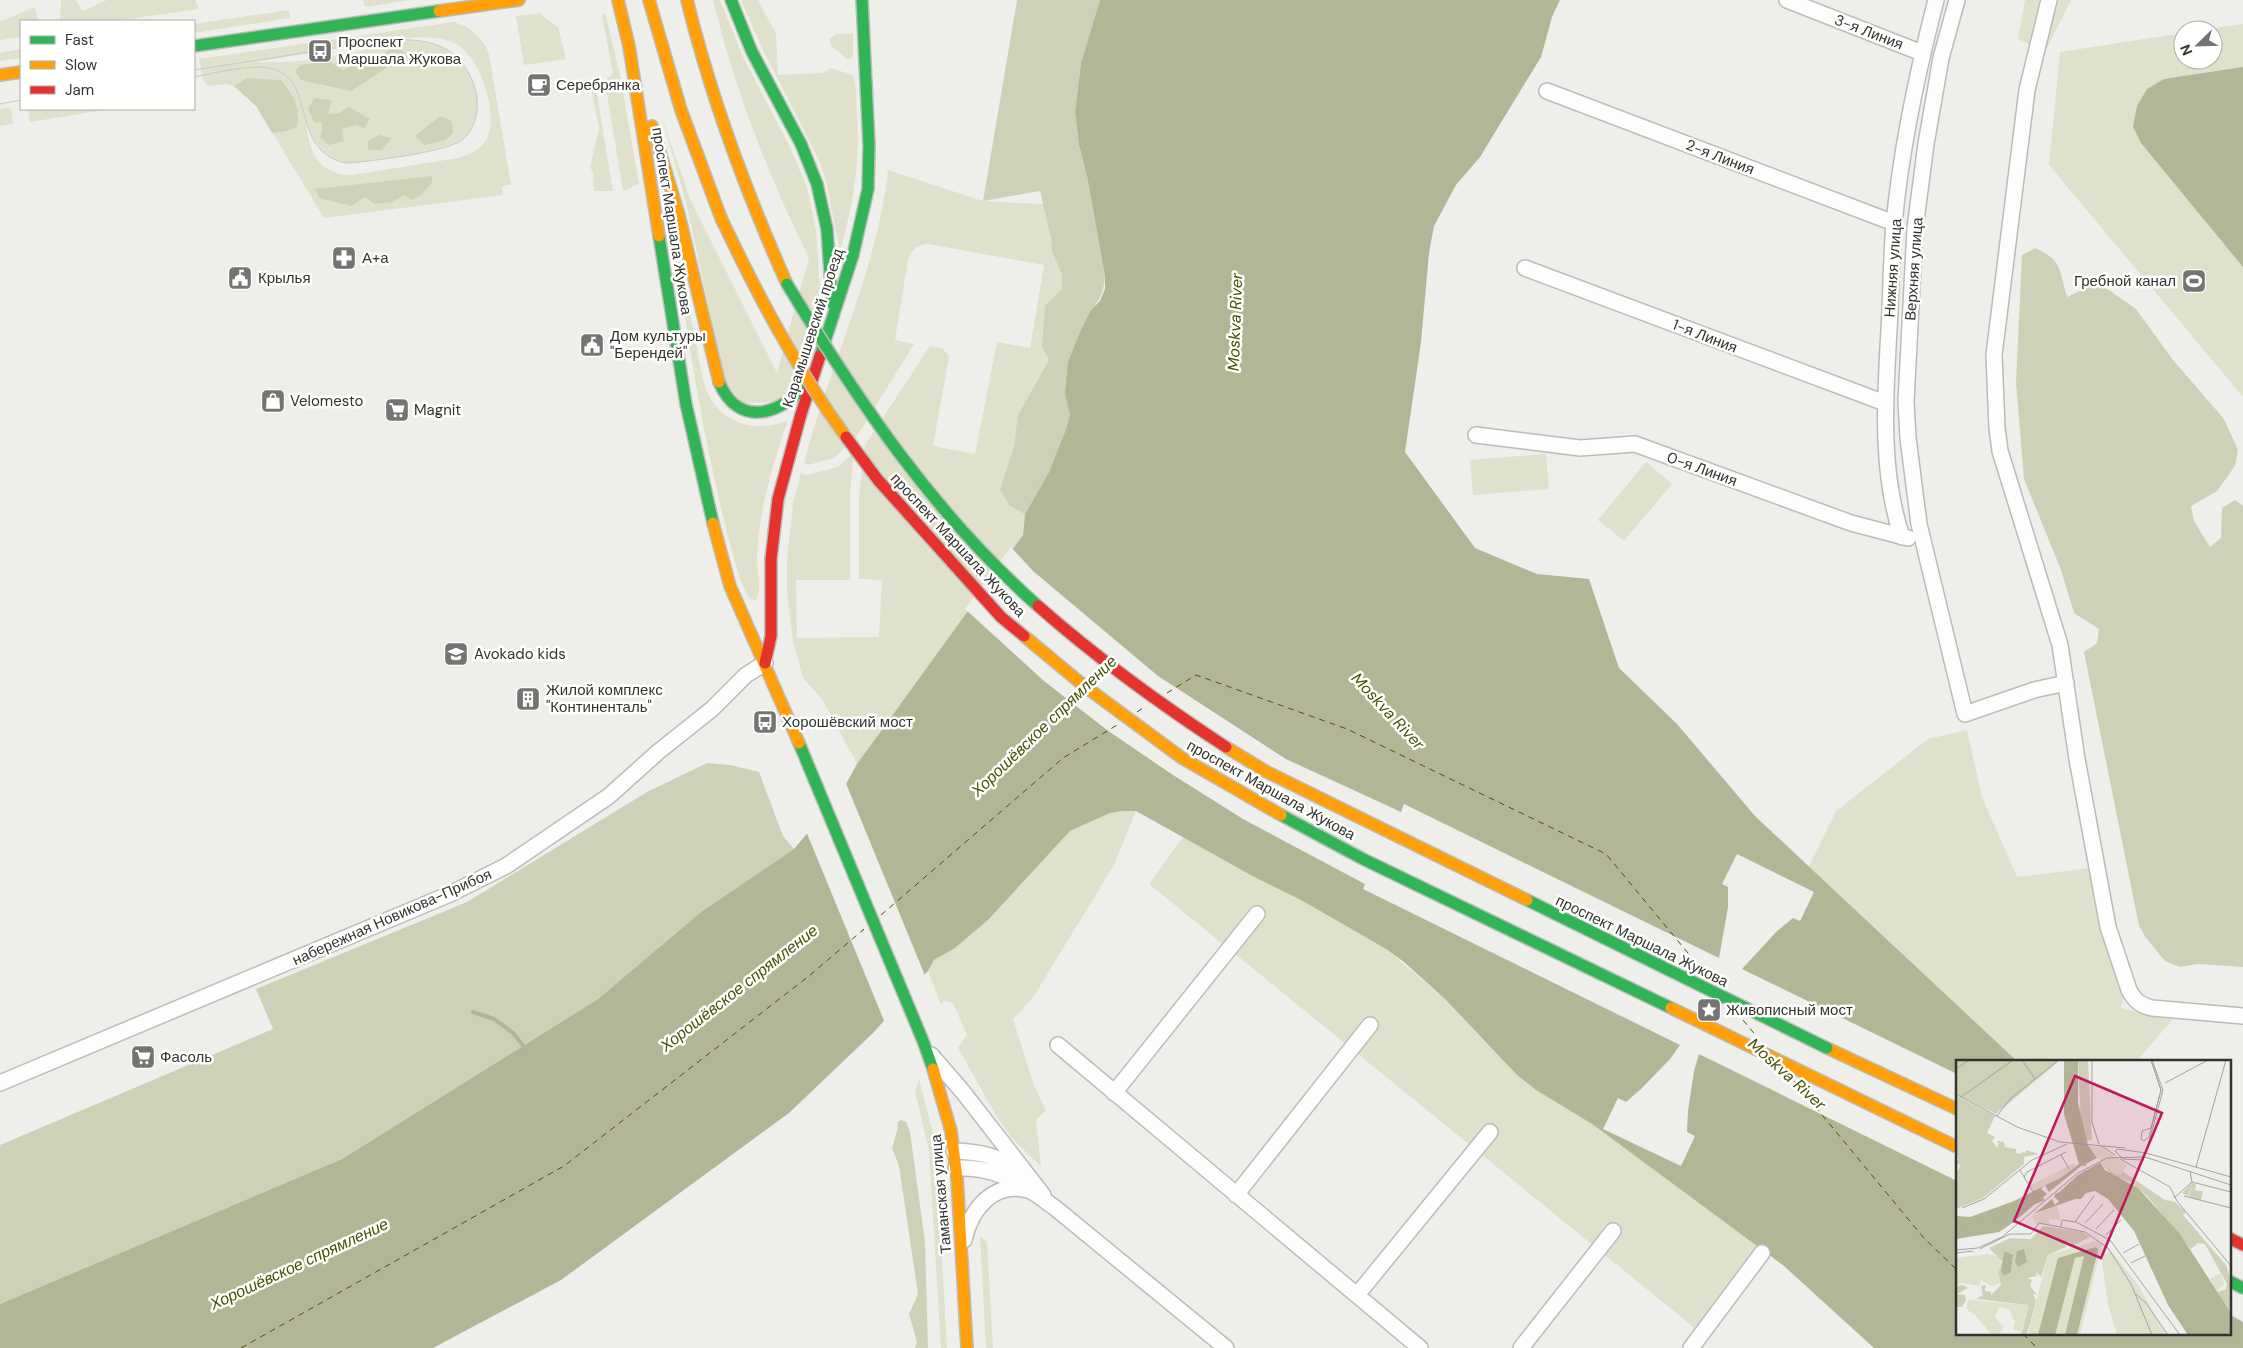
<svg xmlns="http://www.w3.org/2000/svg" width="2243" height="1348" viewBox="0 0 2243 1348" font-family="'DM Sans',sans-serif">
<rect width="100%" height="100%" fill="#eeefea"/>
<!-- green -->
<path fill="#dfe1cd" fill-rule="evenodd" d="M61 0H76L82 11 107 0H195L199 9 113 21H60Z
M363 0H411L365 7Z
M713 0H720L743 57 791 149 807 188 816 231 820 289 790 390 779 402 743 403 725 383 686 202 661 115 691 201 777 373 809 258C768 175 735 90 713 0Z
M741 0H758L776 34 778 75 822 73 831 68 853 75C857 87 856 101 857 113 860 165 854 201 840 251L826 181 819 160 762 48Z
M2025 0H2071L2045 52 2018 39Z
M34 7 39 21H21V37L0 40V22Z
M289 10 290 18 194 33V24Z
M605 12 620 75 639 184 623 191 605 82 613 73 602 16Z
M539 13 558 27 566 59 524 65 516 16Z
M454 22C471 27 483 38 489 54L511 185 502 186 503 195 324 218 256 106 234 86 226 84 208 86 203 80 199 59ZM421 37C434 38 447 38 458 45 480 58 498 113 488 136 483 149 471 154 458 158L352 175C319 175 310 153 306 124 313 137 318 152 333 159 337 162 342 163 347 163 364 164 451 149 462 140 491 115 476 66 446 49 431 40 415 41 398 39ZM386 40C358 58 289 64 256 62Z
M2243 24V397L2049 165 2060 52 2183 33V60H2213V30H2202Z
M836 34H853V58L847 59 831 46 829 39Z
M21 49V58L0 61V53Z
M590 83 596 88 613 191H594L593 173 590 167 599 128Z
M11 108 13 124 0 126V109Z
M28 109H111L30 122Z
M888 170 983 201 1093 207 1025 514 1023 535 857 764 822 699 803 678 793 641 787 593V559L793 503 801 473 806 475 838 467 854 452 850 494V580H796L797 638 879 637 882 580 859 579V496L865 445 930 346 942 348 949 357 933 446 975 454 997 342 1030 348 1044 265 928 244C916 245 912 250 908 260L895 340 914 344 855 439 834 458 808 465 804 463C829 365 877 272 888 170Z
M680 262C686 291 691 319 697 348 700 365 702 384 711 399 727 426 761 433 788 420 772 465 759 511 757 558 757 570 762 589 756 600L750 599C738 581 730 542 724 520 703 435 690 349 676 263Z
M1546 454 1549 489 1473 495 1470 460Z
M1646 462 1672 484 1624 541 1598 520Z
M1967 730 1982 797 2017 877 2089 868 2103 937 2125 994 2121 1008 2173 1019 2136 1062H2018L1809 866 1836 811 1928 739Z
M1122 811H1136L1114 865 1032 999 1013 1019 1034 1085 1046 1110 1036 1120 1041 1167 1011 1137 997 1117 958 1048 967 1035 953 1003 944 1001 941 1005 928 971 934 960 955 948 988 919 1070 831 1110 813Z
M1183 837 1256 878 1301 900 1386 949 1445 999 1517 1075 1536 1090 1592 1124 1764 1251 1702 1334 1149 884Z
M919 1079 934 1137 937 1169 947 1348H941L929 1151 915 1091Z
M980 1236 987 1242 993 1348H986Z"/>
<!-- forest -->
<path fill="#ced1b8" d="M1017 0H1100L1081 63 1075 112 1079 145 1087 176 1105 276C1104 291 1101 299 1091 310L1065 395 1070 414 1066 429 1049 472 1025 514 1010 506 1000 490 1014 447 1018 415 1049 360 1042 347 1045 306 1062 289V275L1052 251 1051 238 1040 191 983 201Z
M390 48H401L405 56 351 91 301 80 295 71 301 65 329 61 343 70 369 58 377 61Z
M247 78 281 80C293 95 301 107 297 127L287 131 272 133 256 106 234 86Z
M314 98 332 100 328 114 339 113 349 107 370 119 364 128 355 125 342 129 344 141 329 145 320 137 322 132V123L314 122 308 109Z
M440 116 452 121 453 133 445 140 425 145 415 136Z
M379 135 391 138 382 150H368V141Z
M432 176V183L421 195 411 200 404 195 392 202 374 204 365 197 352 206 319 198 315 189Z
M2035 248C2063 260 2059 271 2067 297L2095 284 2109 290 2136 309 2173 360 2224 419 2238 450 2235 466 2217 491 2191 506 2194 521 2210 547 2221 538 2222 508 2235 500 2243 506V967L2198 964 2180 967 2165 961 2146 938 2139 926 2084 652 2097 643 2099 629 2074 613 2061 570 2024 479 2016 383 2022 255Z
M707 763 730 765 759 772 783 836 794 849 701 912 598 999 342 1159 0 1304V1145L273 1029 256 989 467 902 647 792Z
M901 1120 906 1122 910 1132 925 1242 928 1348H915L917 1342 909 1314 918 1294 899 1166 892 1148 898 1128 897 1123Z"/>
<!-- water -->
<path fill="#b2b697" d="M1100 0H1560L1552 17 1541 57 1480 157 1456 185 1434 226 1429 253 1421 342 1405 452 1475 548 1537 574 1589 579 1619 668 1677 724 1755 816 2018 1062H1957V1334H2229V1314L2243 1322V1348H1874L1784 1266 1592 1124 1536 1090 1517 1075 1445 999 1404 962 1386 949 1301 900 1256 878 1136 811H1122L1110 813 1070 831 988 920 955 948 934 960 928 971 874 1032 789 1113 561 1280 433 1348H0V1304L342 1159 598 999 701 912 794 849 841 793 857 764 1023 535 1025 514 1049 472 1066 429 1070 414 1065 395 1068 362 1081 330 1091 310 1100 301 1105 289V276L1087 176 1079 145 1075 112 1081 63Z
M2243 67V267L2141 143 2133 127 2137 106 2147 89 2164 79Z"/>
<!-- pier -->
<path fill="#eeefea" d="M1011 547 1033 571 1158 676 1286 759 1401 812 1404 804 1719 958 1728 907V887L1722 884 1737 854 1814 892 1800 921 1793 918 1777 931 1742 969 1957 1074V1181L1699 1054 1694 1071 1688 1111 1687 1132 1695 1136 1681 1166 1603 1129 1618 1098 1626 1102 1641 1089 1670 1059 1680 1045 1363 889 1365 884 1243 819 1173 775 1107 730 1044 681 965 609Z
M845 781 926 978 885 1023 806 831 839 792Z"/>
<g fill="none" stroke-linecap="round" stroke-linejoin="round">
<!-- stream -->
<path stroke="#b2b697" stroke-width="4" d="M473 1012 494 1019 513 1033 525 1048"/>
<!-- ferry -->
<path stroke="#4a4f08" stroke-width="1" stroke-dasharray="6 5" stroke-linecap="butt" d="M1167 693 1196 675 1347 729 1606 854 1707 976
M1137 712 1146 706
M881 915 1063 758 1117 725
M1743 1020 1758 1038
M1794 1081 1923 1237 1957 1270
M2023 1334 2037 1348
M241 1348 564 1166 809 976 864 929"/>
<defs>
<path id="street" d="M1787 0 1922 53
M1957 0 1941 58 1926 144 1915 228 1906 402 1908 438 1919 524 1965 714 2034 690 2066 683
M2049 0 2027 90 1994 355 1997 428 2000 451 2060 645 2077 759 2108 927 2129 990C2135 1001 2140 1005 2152 1008L2243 1016
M1547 91 1894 223
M1525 268 1885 403
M1476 435 1580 448 1635 444 1851 523 1908 538
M1902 537C1880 472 1885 398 1889 330 1891 295 1891 259 1894 224 1901 149 1917 73 1936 0
M1058 1045 1420 1348
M931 1055 963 1092 1043 1195
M0 1083 450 894 506 866 609 796 658 752 712 709 746 675 765 663
M1114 1093 1257 914
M954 1151C978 1152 998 1155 1017 1170
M956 1168C984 1167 1004 1174 1027 1189
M1236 1195 1370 1025
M964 1240C971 1209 993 1181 1028 1190 1037 1193 1046 1202 1054 1207L1226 1348
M1357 1295 1490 1132
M1521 1348 1613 1231
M1691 1348 1762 1253"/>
<path id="fast" d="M731 0 752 52 801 144 817 184 827 229 832 303
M194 46 439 11
M659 236 686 404 713 523
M820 356 853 255 868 189 869 145 862 0
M719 382C739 430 783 414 809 381
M799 743 923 1041 933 1069
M2229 1281 2243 1288"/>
<path id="slow" d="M618 0 629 46 659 236
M649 0 681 110 721 218
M687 0C711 98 746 192 787 284
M439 11 519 0
M0 75 21 72
M652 126 679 215 719 382
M713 523 730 586 799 743
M1827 1048 1957 1109
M933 1069 951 1131 957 1178 967 1348"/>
<path id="jam" d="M765 663 771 636V559L778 499 801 414 820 356
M2229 1238 2243 1245"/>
</defs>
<!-- street casing -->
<use href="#street" stroke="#bbbcb8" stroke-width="18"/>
<!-- fast casing -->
<use href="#fast" stroke="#bbbcb8" stroke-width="14"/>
<!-- slow casing -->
<use href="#slow" stroke="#bbbcb8" stroke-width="14"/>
<!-- jam casing -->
<use href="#jam" stroke="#bbbcb8" stroke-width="14"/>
<!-- street -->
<use href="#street" stroke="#fcfdfc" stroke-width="15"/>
<!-- fast -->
<use href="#fast" stroke="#30b455" stroke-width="11"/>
<!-- slow -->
<use href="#slow" stroke="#ff9f0a" stroke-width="11"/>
<!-- jam -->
<use href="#jam" stroke="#e5322d" stroke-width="11"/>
<!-- tram -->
<path stroke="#c9cac8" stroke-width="1" d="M194 70 393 39C411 40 430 40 446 49 475 66 491 115 462 140 447 152 367 162 346 163 288 151 318 78 270 68 249 64 215 73 194 77
M0 104 21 100"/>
<defs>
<path id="fast-bridge" d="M787 284C858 401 934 514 1038 606
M1281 815 1363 859 1671 1008
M1527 900 1827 1048"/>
<path id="slow-bridge" d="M721 218C757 294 796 368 846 437
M1024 636 1083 685 1182 758 1281 815
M1226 747 1267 772 1527 900
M1671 1008 1957 1147"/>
<path id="jam-bridge" d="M846 437 878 480 1001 617 1024 636
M1038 606C1097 658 1160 704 1226 747"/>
</defs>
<!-- fast-bridge casing -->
<use href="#fast-bridge" stroke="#bbbcb8" stroke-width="14" stroke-linecap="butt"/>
<!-- slow-bridge casing -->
<use href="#slow-bridge" stroke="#bbbcb8" stroke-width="14" stroke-linecap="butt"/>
<!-- jam-bridge casing -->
<use href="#jam-bridge" stroke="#bbbcb8" stroke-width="14" stroke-linecap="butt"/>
<!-- fast-bridge -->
<use href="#fast-bridge" stroke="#30b455" stroke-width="11"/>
<!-- slow-bridge -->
<use href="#slow-bridge" stroke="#ff9f0a" stroke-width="11"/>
<!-- jam-bridge -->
<use href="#jam-bridge" stroke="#e5322d" stroke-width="11"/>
</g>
<!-- icons -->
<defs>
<symbol id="bus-square" viewBox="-11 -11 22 22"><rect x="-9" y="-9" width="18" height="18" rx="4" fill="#747572" stroke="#fffffe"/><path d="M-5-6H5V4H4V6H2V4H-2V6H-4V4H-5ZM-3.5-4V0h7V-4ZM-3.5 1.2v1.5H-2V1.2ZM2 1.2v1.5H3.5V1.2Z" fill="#fff"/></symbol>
<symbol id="cafe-square" viewBox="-11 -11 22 22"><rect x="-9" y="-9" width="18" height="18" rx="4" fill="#747572" stroke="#fffffe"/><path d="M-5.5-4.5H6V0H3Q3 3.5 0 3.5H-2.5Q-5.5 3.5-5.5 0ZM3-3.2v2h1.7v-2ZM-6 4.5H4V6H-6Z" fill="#fff"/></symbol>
<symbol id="pharmacy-square" viewBox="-11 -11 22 22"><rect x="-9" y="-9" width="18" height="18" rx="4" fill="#747572" stroke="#fffffe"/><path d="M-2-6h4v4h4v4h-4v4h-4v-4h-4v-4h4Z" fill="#fff"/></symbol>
<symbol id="civic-square" viewBox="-11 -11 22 22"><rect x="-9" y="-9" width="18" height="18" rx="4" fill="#747572" stroke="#fffffe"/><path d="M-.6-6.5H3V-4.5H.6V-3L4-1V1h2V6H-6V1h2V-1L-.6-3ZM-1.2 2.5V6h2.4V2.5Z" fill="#fff"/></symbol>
<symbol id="stadium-square" viewBox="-11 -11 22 22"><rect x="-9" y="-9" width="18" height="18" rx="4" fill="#747572" stroke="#fffffe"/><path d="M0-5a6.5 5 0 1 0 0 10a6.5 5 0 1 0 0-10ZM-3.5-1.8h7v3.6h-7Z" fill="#fff"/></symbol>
<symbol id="shop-square" viewBox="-11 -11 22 22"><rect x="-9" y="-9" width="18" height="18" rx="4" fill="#747572" stroke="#fffffe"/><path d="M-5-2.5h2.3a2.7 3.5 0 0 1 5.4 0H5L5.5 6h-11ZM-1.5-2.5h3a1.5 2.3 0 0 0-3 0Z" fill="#fff"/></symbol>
<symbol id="supermarket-square" viewBox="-11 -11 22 22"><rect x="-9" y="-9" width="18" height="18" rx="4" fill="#747572" stroke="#fffffe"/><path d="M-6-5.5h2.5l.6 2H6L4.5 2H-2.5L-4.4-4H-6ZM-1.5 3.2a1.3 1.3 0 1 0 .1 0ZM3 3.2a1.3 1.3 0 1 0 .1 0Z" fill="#fff"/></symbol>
<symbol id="school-square" viewBox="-11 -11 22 22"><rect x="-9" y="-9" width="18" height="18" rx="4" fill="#747572" stroke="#fffffe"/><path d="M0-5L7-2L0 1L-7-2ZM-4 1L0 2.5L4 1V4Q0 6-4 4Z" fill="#fff"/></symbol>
<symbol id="building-square" viewBox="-11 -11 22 22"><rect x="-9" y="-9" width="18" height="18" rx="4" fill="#747572" stroke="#fffffe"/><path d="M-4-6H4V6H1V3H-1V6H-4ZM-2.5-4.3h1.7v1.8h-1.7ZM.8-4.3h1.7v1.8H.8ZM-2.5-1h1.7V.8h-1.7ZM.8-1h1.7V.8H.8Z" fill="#fff"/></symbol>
<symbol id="sight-square" viewBox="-11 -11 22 22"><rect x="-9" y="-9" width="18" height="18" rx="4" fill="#747572" stroke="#fffffe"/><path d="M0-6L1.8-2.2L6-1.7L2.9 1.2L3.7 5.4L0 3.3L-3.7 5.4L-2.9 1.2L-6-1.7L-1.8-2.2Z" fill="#fff"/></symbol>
</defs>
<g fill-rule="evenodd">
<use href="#bus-square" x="306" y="37" width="28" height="28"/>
<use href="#cafe-square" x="525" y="71" width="28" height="28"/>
<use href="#pharmacy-square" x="330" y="244" width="28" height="28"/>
<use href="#civic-square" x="226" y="264" width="28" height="28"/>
<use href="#stadium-square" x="2180" y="267" width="28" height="28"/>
<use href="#civic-square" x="578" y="331" width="28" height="28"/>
<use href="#shop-square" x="259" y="387" width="28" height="28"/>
<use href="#supermarket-square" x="383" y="396" width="28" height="28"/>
<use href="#school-square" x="442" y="640" width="28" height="28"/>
<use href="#building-square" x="514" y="685" width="28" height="28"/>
<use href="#bus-square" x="751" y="708" width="28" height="28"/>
<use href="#sight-square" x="1695" y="996" width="28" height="28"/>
<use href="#supermarket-square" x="129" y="1043" width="28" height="28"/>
</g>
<g text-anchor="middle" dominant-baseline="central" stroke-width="5" stroke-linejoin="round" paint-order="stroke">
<!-- street labels -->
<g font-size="15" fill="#333331" stroke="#fffffe">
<text transform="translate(1869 32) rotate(21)">3-я Линия</text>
<text transform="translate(1720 157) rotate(21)">2-я Линия</text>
<text transform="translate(672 221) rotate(81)">проспект Маршала Жукова</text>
<text transform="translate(1893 268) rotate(-86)">Нижняя улица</text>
<text transform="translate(1914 269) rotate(-86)">Верхняя улица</text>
<text transform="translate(813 328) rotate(-72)">Карамышевский проезд</text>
<text transform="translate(1705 336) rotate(21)">1-я Линия</text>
<text transform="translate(1702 469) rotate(20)">0-я Линия</text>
<text transform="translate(958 545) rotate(47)">проспект Маршала Жукова</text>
<text transform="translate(1271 790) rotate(29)">проспект Маршала Жукова</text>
<text transform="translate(392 917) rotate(-24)">набережная Новикова-Прибоя</text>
<text transform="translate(1642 941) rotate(26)">проспект Маршала Жукова</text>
<text transform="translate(941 1194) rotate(-95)">Таманская улица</text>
</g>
<!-- poi labels -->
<g font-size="15" fill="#333331" stroke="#fffffe" text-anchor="start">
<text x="338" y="42">Проспект<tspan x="338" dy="17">Маршала Жукова</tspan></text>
<text x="556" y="85">Серебрянка</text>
<text x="362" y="258">А+а</text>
<text x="258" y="278">Крылья</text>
<text x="2176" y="281" text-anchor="end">Гребной канал</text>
<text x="610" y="336">Дом культуры<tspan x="610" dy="17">"Берендей"</tspan></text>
<text x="290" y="401">Velomesto</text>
<text x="414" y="410">Magnit</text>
<text x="474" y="654">Avokado kids</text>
<text x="546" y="690">Жилой комплекс<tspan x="546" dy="17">"Континенталь"</tspan></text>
<text x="782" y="722">Хорошёвский мост</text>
<text x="1726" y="1010">Живописный мост</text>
<text x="160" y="1057">Фасоль</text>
</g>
<!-- water labels -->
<g font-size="16" font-style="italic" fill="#4a4f08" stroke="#fffffe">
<text transform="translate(1235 322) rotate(-88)">Moskva River</text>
<text transform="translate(1388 711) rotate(47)">Moskva River</text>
<text transform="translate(1044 726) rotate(-44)">Хорошёвское спрямление</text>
<text transform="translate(739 988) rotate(-38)">Хорошёвское спрямление</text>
<text transform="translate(1787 1074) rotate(42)">Moskva River</text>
<text transform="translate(299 1264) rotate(-25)">Хорошёвское спрямление</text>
</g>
</g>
<!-- overview -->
<g transform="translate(1956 1060)">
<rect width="275" height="275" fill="#eeefea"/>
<path d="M133 87H145L171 105 163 118 144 104ZM118 103 120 106 107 116 77 132 73 126ZM101 146 105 160 94 159 93 164 81 165 76 156ZM139 181 146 184 124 275H72L92 195ZM148 182 183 226 210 275H161L152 245 145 195 154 192ZM31 194 46 197 42 213 44 223 35 226 25 220 23 226 7 223 0 225V198ZM265 213 268 224 261 231 254 219ZM12 240 73 245 65 272 57 269 59 262 53 249 43 247 39 257 48 267 43 275H36L19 255 10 249Z" fill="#dfe1cd"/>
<path d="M0 0H104L40 54 0 34ZM122 0H132L136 80 130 81 125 64ZM0 35 39 56 31 73 39 77 36 81 41 88 43 83 40 82 43 81 48 82 49 87 60 89V93L66 94 65 91 69 93 70 90 83 94 68 97V104L27 138 0 149V113L5 105 0 104V100H3L0 97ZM147 104 159 114 165 115 166 111 209 140 219 142 230 152 227 155 270 205 275 219V253L261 232 270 229 271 224 249 184 242 183 235 189 191 136 173 121 157 116ZM236 123 240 124 239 130 247 131 245 140 233 137 236 126 232 136 226 133ZM87 166 126 172 134 177 118 185 111 181 110 187 92 195 85 217 80 212 81 216 71 218 76 220 74 226 81 235 77 234 80 241 74 264 70 275H65L73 245 20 239 27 235 25 226 30 225 29 231 35 232V235L45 225 42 213 46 201 33 188 54 178 75 179ZM48 193 57 198 55 211 48 216 45 212ZM7 225 12 228 1 234 9 235 10 240 6 247H0V226Z" fill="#ced1b8" fill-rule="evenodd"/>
<path d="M108 0H122V43L132 85 149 110 182 128 224 174 275 253V275H232L212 245 178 171 152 139 139 131 130 133 125 139H119L61 160 43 172 0 179V156L14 157 58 141 106 117 123 104 108 54ZM140 187 142 190 121 275H109L128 196 119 198 99 275H82L102 198ZM68 189 71 202 62 207 59 202 61 191ZM48 191 57 195 55 212 48 216 45 212Z" fill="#b2b697"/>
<path d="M143 97 145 102 122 115 98 137 103 141 99 145 96 139 71 160 42 175 91 134 85 129 89 125 93 132 124 107Z" fill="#eeefea"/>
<path fill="none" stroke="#b2b697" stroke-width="2.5" d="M109 0 113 9 115 57 122 82M123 86 129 106M99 135 107 133 129 112M0 165 33 161 88 139"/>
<path fill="none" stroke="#a3a4a0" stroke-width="1" d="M66 0 79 19M136 0V62L143 84M195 0 205 30 195 68 186 71 185 79 188 81 193 77 205 30 195 0M0 9 13 0M209 23 252 0M0 34 61 67 104 82 169 88M5 37 57 0M41 56 55 38 103 0M144 85 159 95M190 93 207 30 196 0M105 95 113 109M164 99 214 127 221 141 275 206M188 100 167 99 159 91 162 89 190 93 275 117M240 107 270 0M64 110 77 132M68 117 71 112 110 92M236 122 275 132M228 136 275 148M218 138 236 122 234 111M6 148 28 139 76 100 111 84M119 162 138 136M129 163 147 144M105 167 106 160 120 162 154 180 224 275M140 169 158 150M150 175 165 160M24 189 54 174H75L83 163 129 172 152 188 175 224 196 275M0 190 22 188 46 177 122 113 151 98 189 97 275 125M0 193 17 191M167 193 183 184M175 203 189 196M180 234 190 243 212 275"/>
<path fill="#c2185b" fill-opacity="0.15" stroke="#c2185b" stroke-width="2.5" d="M119 16 206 53 145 198 58 161Z"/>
<rect width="275" height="275" fill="none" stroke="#333331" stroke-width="2.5"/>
</g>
<!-- legend -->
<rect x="20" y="20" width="175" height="90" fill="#fffffe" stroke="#adadac"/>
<rect x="30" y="36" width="25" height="8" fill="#30b455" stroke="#adadac"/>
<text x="65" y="45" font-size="15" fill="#333331">Fast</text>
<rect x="30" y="61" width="25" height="8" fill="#ff9f0a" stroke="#adadac"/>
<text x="65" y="70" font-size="15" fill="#333331">Slow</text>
<rect x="30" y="86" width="25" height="8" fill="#e5322d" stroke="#adadac"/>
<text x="65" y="95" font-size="15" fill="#333331">Jam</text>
<!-- north arrow -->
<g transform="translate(2198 45) rotate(247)"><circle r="24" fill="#fffffe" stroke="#adadac"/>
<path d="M0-4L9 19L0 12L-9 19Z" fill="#747572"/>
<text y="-8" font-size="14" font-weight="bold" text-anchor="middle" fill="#333331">N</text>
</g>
</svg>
